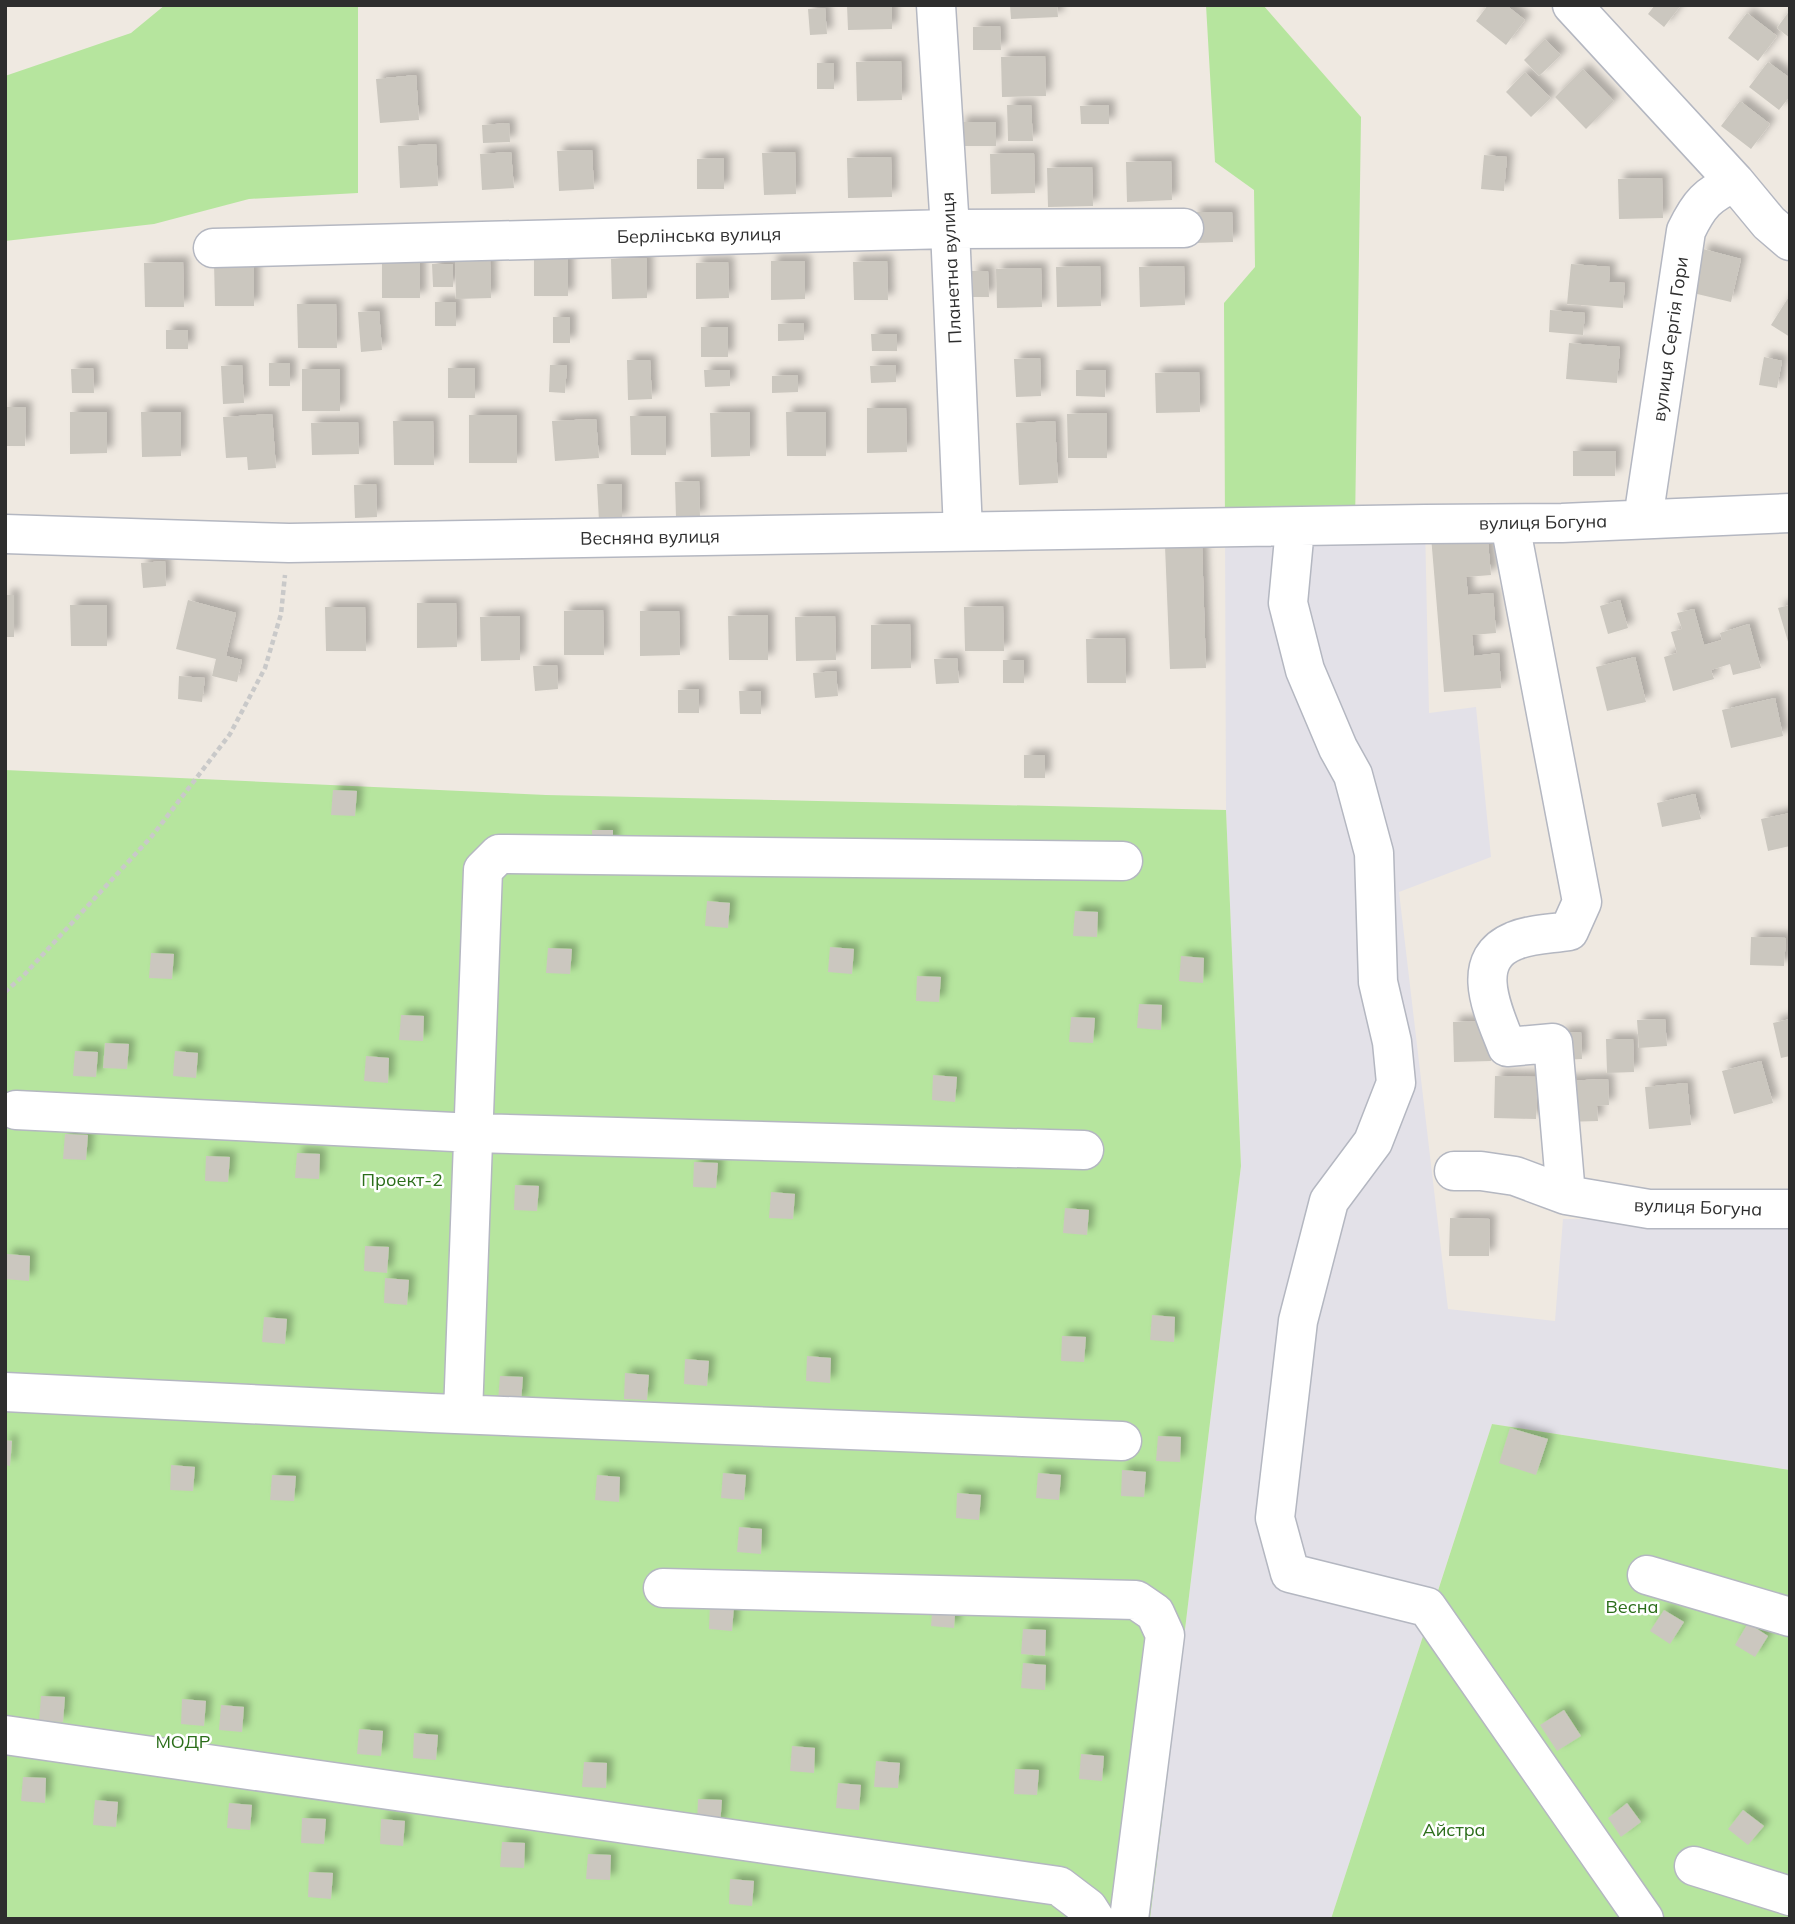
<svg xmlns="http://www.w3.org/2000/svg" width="1795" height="1924" viewBox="0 0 1795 1924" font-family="Mulish,sans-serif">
<defs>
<filter id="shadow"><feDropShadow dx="6" dy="-6" stdDeviation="3.5" flood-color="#0004"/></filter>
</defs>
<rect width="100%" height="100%" fill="#efe9e1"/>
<!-- industrial -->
<path fill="#e3e1e8" d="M1425 524 1429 713 1476 707 1491 857 1399 892 1448 1309 1555 1321 1563 1219 1790 1221V1470L1492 1424 1331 1919H1150L1241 1166 1226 810 1225 527Z"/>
<!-- green -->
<path fill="#b6e59e" d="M165 5H358V193L249 199 154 224 5 241V76L131 33Z
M1206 5H1263L1361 117 1355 526 1225 527 1224 303 1255 267 1254 190 1215 162Z
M5 770 546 795 1226 810 1241 1166 1150 1919H5Z
M1492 1424 1790 1470V1919H1653L1435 1600Z
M1426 1627 1626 1919H1331Z"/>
<!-- building -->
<path fill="#cbc7bf" filter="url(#shadow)" d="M847 5H892V29L848 30Z
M1010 5H1057L1058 17 1011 19Z
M1488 5H1506L1525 20 1506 45 1476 21Z
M1655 5H1681L1664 27 1648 14Z
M825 8 827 34 810 35 808 9Z
M1790 10V38L1777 28Z
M1747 13 1777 36 1758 61 1728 38Z
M1000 26 1001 50H973V27Z
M1545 39 1561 55 1539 76 1524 60Z
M1045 56 1046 96 1002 97 1001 57Z
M901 61 902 100 857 101 856 62Z
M1768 62 1790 78V96L1779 110 1749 87Z
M817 63H834V89H817Z
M1583 69 1614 101 1586 129 1555 97Z
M1525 72 1551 98 1531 117 1506 92Z
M416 75 419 120 380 123 376 79Z
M1740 101 1770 124 1751 149 1721 126Z
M1007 105H1031L1033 141H1008Z
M1109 105V124H1081L1080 106Z
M960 122H996V146H960Z
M509 123 510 142 483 143 482 125Z
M436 144 438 186 400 188 398 146Z
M592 150 594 189 559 191 557 151Z
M511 152 514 188 482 190 480 154Z
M795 152 796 194 764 195 762 153Z
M1034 153 1035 193 991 194 990 154Z
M1484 155 1507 157 1504 191 1481 189Z
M891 157 892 197 848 198 847 158Z
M724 158V189H697V159Z
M1171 161 1172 200 1127 202 1126 162Z
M1092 167 1093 206 1048 207 1047 168Z
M1662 178 1663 218 1619 219 1618 179Z
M1194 212H1232L1233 242 1195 243Z
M1703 249 1741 259 1731 302 1693 293Z
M420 255V298H382V256Z
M568 258V296H534V259Z
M647 258V298L612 299 611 259Z
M455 259H490L491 298 456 299Z
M254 261V306H215L214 262Z
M771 261H805V299L771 300Z
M887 261 888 300H854L853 262Z
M183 262 184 307H145L144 263Z
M728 262 729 298 696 299V263Z
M432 264H453V287H433Z
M1571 264 1610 267 1609 282 1625 283 1623 308 1567 304Z
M1100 266 1101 306 1057 307 1056 267Z
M1184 266 1185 305 1140 307 1139 267Z
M1041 268 1042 307 997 308 996 269Z
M972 271H988L989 297H973Z
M1790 295V337L1771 325Z
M435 302H456V326H435Z
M297 304H336L337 348H298Z
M1550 310 1585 313 1583 335 1549 332Z
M379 311 382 350 361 352 358 312Z
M553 317H570V343H553Z
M804 323V340L778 341V324Z
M701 327H728V357H701Z
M166 330H188V349H166Z
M871 334H897V351H872Z
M1569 343 1620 347 1617 383 1566 379Z
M1764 357 1782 361 1777 388 1759 385Z
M1040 358 1041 396 1016 397 1014 359Z
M627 360H650L652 399 628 400Z
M269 363H290V386H269Z
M242 365 244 403 223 404 221 366Z
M550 365H567L565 393 549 392Z
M896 365V382L871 383 870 366Z
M93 368 94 393H72L71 369Z
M448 368H475V398H448Z
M302 369H340V411H302Z
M704 370H730V386L705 387Z
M1076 370H1106L1105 397 1076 396Z
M1199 372 1200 412 1156 413 1155 373Z
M798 375V392L772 393V376Z
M5 407H26L25 446H5Z
M867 408H906L907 452 867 453Z
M70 412H107V453L70 454Z
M141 412H181V456L142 457Z
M750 412V456L711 457 710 413Z
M786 412H826V456H787Z
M1107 413V458H1068L1067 414Z
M272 414 276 468 248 470 247 457 226 458 223 417Z
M469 415H517V463H469Z
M630 416H666V455H631Z
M596 419 599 458 555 461 552 421Z
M393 421H433L434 465H394Z
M1055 421 1058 483 1019 485 1016 423Z
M358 422 359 454 312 455 311 423Z
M1573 451H1616L1615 476H1573Z
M699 481 700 517 676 518 675 482Z
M376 484 377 517 355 518 354 485Z
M597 484H622V520L599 521Z
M1487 531 1491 575 1466 577 1468 595 1493 593 1496 633 1472 635 1474 656 1499 653 1501 688 1444 692 1431 536Z
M1202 545 1206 668 1170 669 1165 546Z
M165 561 166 586 143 588 141 563Z
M5 595H14V637H5Z
M188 600 236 613 226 656 242 660 237 682 212 676 216 659 176 649Z
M1620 600 1628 628 1608 634 1600 606Z
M417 603H456L457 647 417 648Z
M70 605H107V646H71Z
M1790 605V645H1789L1778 608Z
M1003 606 1004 651H965L964 607Z
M325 607H365L366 651H326Z
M1694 609 1704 645 1722 640 1720 633 1749 624 1761 668 1733 675 1730 664 1711 670 1714 679 1673 691 1664 657 1677 653 1671 632 1682 629 1677 613Z
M603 610 604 655H564V611Z
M640 611H679L680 655 640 656Z
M768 615V660H729L728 616Z
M520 616V660L481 661 480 617Z
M835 616 836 660 796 661 795 617Z
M910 624 911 668 871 669V625Z
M1125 638 1126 683H1087L1086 639Z
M1635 657 1646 702 1607 711 1596 667Z
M957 658 959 683 936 684 934 659Z
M1003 660H1024V683H1003Z
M557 665 558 689 535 691 533 666Z
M836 671 838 696 815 698 813 673Z
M179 676 205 678 202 702 178 699Z
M699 689V713H678V690Z
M739 691H761V714H740Z
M1775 698 1783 736 1731 748 1722 710Z
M1024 755H1045V778H1024Z
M333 790 357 791 355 816 331 815Z
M1695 794 1701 819 1662 827 1657 803Z
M1790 813V846L1768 851 1761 819Z
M592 830H613V854H593Z
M707 901 730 903 728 928 705 926Z
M1075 911 1098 912 1097 937 1073 936Z
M1751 937 1786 938 1784 966 1750 965Z
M830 947 854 949 852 974 828 972Z
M548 948 572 949 570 974 546 973Z
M151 953 174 954 172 979 149 978Z
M1181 956 1204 958 1203 983 1179 981Z
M917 976 941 977 939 1002 916 1001Z
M1139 1004 1162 1005 1161 1030 1137 1028Z
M401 1015 424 1016 423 1041 399 1040Z
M1071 1017 1095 1018 1093 1043 1069 1042Z
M1665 1019 1667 1046 1639 1048 1637 1020Z
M1790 1019V1056L1781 1058 1773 1023Z
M1490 1021 1491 1061 1454 1062 1453 1022Z
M1581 1032 1582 1059 1561 1060 1560 1033Z
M1606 1039H1633L1634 1072 1607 1073Z
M105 1043 129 1044 127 1069 103 1068Z
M75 1051 98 1052 96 1077 73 1076Z
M175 1051 198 1053 196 1078 173 1076Z
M366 1056 389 1058 388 1083 364 1081Z
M1761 1061 1773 1103 1734 1114 1722 1071Z
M933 1075 957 1077 955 1102 932 1100Z
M1495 1076 1537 1077 1536 1119 1494 1118Z
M1608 1079 1609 1105 1597 1106 1598 1121 1564 1122 1563 1081Z
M1687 1083 1691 1125 1649 1129 1645 1087Z
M65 1134 88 1135 86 1160 63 1159Z
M297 1153 320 1154 319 1179 295 1178Z
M206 1156 230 1157 228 1182 205 1181Z
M694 1162 718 1163 716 1188 693 1187Z
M515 1185 539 1186 537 1211 514 1210Z
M771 1192 795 1194 793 1219 769 1218Z
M1065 1208 1089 1210 1087 1235 1063 1233Z
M1450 1218 1490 1219 1489 1256H1449Z
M365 1246 389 1247 387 1273 364 1271Z
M7 1254 30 1256 29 1281 5 1279Z
M385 1278 409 1280 407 1305 384 1303Z
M1152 1315 1175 1317 1174 1342 1150 1340Z
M264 1317 287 1319 285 1344 262 1342Z
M1062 1336 1086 1337 1084 1362 1061 1361Z
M807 1356 831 1358 830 1383 806 1381Z
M685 1359 709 1361 707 1386 684 1384Z
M625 1373 649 1375 647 1400 624 1399Z
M500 1376 523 1377 521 1402 498 1401Z
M1510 1428 1548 1439 1536 1475 1499 1463Z
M1158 1436 1181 1437 1180 1462 1156 1461Z
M5 1440 12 1441 10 1466 5 1465Z
M171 1465 195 1467 193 1491 170 1490Z
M1122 1470 1146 1472 1144 1497 1121 1496Z
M723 1473 746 1475 744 1500 721 1498Z
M1038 1473 1061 1475 1059 1500 1036 1498Z
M272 1475 296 1476 294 1501 270 1500Z
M597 1475 620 1477 619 1502 595 1500Z
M957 1493 981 1495 979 1520 956 1518Z
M739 1527 762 1529 761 1554 737 1552Z
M933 1601 956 1603 954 1628 931 1626Z
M710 1604 734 1606 732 1631 709 1629Z
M1664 1610 1684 1622 1670 1644 1650 1631Z
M1748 1623 1768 1636 1755 1657 1735 1645Z
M1023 1629 1046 1630 1045 1656 1021 1654Z
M1023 1663 1046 1665 1045 1690 1021 1688Z
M41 1696 65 1697 63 1722 39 1721Z
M182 1699 206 1701 204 1726 181 1724Z
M221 1705 244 1707 242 1732 219 1730Z
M1564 1710 1581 1736 1557 1751 1540 1725Z
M359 1729 383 1731 381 1756 357 1754Z
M414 1733 438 1735 436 1760 413 1758Z
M792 1746 815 1748 814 1773 790 1771Z
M1081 1754 1104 1756 1102 1781 1079 1779Z
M876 1761 900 1763 898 1788 874 1787Z
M584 1762 607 1763 606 1788 582 1787Z
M1015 1769 1039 1770 1037 1795 1014 1794Z
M23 1777 46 1778 45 1803 21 1801Z
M838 1783 861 1785 859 1810 836 1808Z
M698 1799 722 1800 720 1825 697 1824Z
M95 1800 118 1802 116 1827 93 1825Z
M229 1803 252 1805 250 1830 227 1828Z
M1627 1803 1641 1822 1621 1837 1608 1818Z
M1743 1810 1764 1826 1748 1845 1728 1829Z
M302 1818 326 1819 324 1844 301 1843Z
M381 1819 405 1821 403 1846 380 1844Z
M502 1842 525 1843 524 1868 500 1867Z
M588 1854 611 1855 610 1880 586 1879Z
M309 1872 333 1873 331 1899 308 1897Z
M730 1879 754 1881 752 1906 729 1904Z"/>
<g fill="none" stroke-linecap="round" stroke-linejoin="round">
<defs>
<path id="minor" d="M936 5 950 229 963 531
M1572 5 1735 182 1769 223 1790 241
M213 248 950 229 1184 228
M1643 519 1686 231C1699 204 1707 195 1735 182
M1510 524 1582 902 1569 931C1551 934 1530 934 1514 941 1467 960 1494 1013 1507 1047L1553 1043 1566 1195
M1295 528 1288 603 1305 670 1338 748 1353 775 1374 853 1378 982 1392 1042 1396 1083 1373 1142 1329 1201 1298 1321 1275 1518 1290 1573 1427 1607 1644 1919
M5 534 289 543 1425 524 1562 523 1790 513
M16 1110 474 1133 1084 1150
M1454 1171H1481L1515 1176 1566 1195 1649 1209H1790
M5 1392 431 1413 1122 1441
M463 1414 483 870 499 854 1123 861
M1647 1575 1790 1617
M663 1588 1136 1600 1155 1613 1165 1635 1129 1919
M5 1735 1059 1886 1088 1908 1095 1919
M1694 1866 1790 1896"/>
</defs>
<!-- minor casing -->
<use href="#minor" stroke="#b4b7c1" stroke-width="41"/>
<!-- path -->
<path stroke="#c9c9c9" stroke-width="4.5" stroke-dasharray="5 3.5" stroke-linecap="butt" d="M5 992 24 975 152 836 230 734 265 668 281 614 285 575"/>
<!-- minor -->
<use href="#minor" stroke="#fff" stroke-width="38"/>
</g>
<g text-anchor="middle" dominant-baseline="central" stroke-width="5" stroke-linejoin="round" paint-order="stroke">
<!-- street labels -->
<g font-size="18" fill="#2e2e2e" stroke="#fff">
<text transform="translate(699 235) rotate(-1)">Берлінська вулиця</text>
<text transform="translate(951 268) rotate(-93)">Планетна вулиця</text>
<text transform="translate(1670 339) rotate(-82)">вулиця Сергія Гори</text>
<text transform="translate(1543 522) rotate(-1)">вулиця Богуна</text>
<text transform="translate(650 537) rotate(-1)">Весняна вулиця</text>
<text transform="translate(1698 1207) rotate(2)">вулиця Богуна</text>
</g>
<!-- park labels -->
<g font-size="18" fill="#2c6e1b" stroke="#fff">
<text x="402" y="1179">Проект-2</text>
<text x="1632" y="1606">Весна</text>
<text x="183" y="1741">МОДР</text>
<text x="1454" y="1829">Айстра</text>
</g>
</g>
<!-- border -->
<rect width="1795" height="1924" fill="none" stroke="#2e2e2e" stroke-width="14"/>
</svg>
